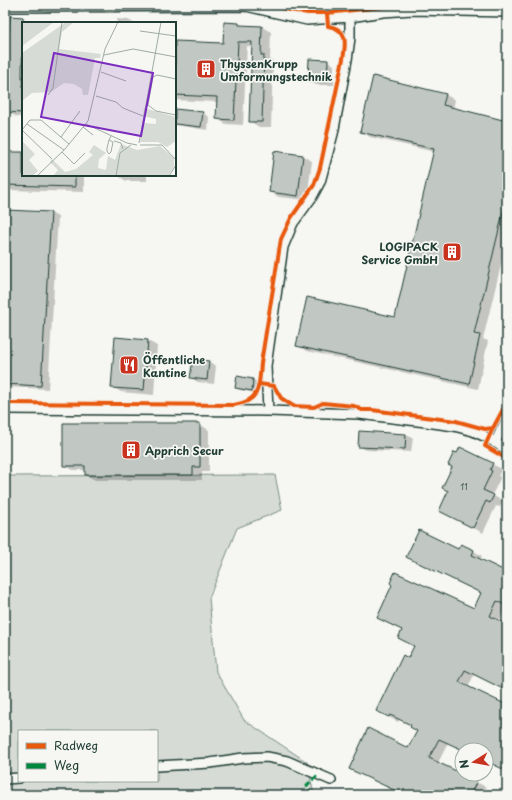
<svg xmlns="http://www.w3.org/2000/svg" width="512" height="800" viewBox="0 0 512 800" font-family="'Playpen Sans',sans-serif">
<rect width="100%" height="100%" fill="#f6f6f2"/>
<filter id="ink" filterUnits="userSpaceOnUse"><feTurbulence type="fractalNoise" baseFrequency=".025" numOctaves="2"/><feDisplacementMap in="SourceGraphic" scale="8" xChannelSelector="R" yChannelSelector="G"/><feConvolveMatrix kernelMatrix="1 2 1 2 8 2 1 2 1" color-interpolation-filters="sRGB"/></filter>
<g filter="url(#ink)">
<!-- green -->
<path fill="#d6dbd6" stroke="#7a8c85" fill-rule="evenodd" d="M288 5H350V17L287 16Z
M275 475 282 510 237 528 209 598 216 672 244 720 307 762 314 795H5V476ZM19 731H157V781H19Z"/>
<!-- shadow -->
<path fill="#0003" d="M11 17 23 18 32 23H23V117H17L7 112 8 82H5V33H10Z
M117 19 128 20 134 23H117Z
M238 24 244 26 262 27 271 32 270 59 273 61 271 127H259L250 121 252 47 247 46 243 125 226 124 217 119V102L175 100V42L224 44Z
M328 61 334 65V85H316L309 81Z
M446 95 455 100 453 109 507 122V240L483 339 488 341 478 389 307 351 298 346 395 318 435 152 370 137 361 131Z
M175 110 203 113 209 117 208 130 175 125Z
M5 153H23V175H84V192L5 190Z
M303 156 312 161 307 200 279 197 270 192Z
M120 175H147V181H126L120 177Z
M5 211 51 213 58 217 48 389 5 387Z
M116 338 148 341 157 346 154 395 121 392 112 387Z
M194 360 209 362 216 366 214 384 198 382 191 378Z
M237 377 253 380 257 382 256 393 240 390 236 388Z
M199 424 209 430V472H202V480H95L86 475V470H73L64 465Z
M406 435 413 438 411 452 366 450 359 446Z
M460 449 502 469 498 476 501 477 492 495 503 501 500 507 496 506 483 533 440 511 450 491 457 454Z
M459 550 474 551 482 556 480 560 507 573V606L499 621 507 625V690L474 675 468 687 507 706V771L486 761V750H463L448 743 438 763 486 787 482 795H395L409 749 418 731 412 725 400 719 398 722 387 716 409 659 475 610 482 594 407 557Z"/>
<!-- building -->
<path fill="#c1c8c3" stroke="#1f3d34" d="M10 16 23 17 22 78H23V113L6 112 7 77H5V32H9Z
M224 22 239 23V25L262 26 261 55H264L262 122H249L252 42H238L234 120 216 119 217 97 175 95V41L223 43Z
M309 59 328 60 327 82 308 81Z
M373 76 446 94 443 105 507 121V196L474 334 480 335 469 384 296 346 307 297 395 317 434 149 360 132Z
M175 109 203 112 201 127 175 124Z
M274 151 303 155 298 196 269 192Z
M5 152H23V175H75V187L5 185Z
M5 210 51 212 41 386 5 384Z
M115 337 148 340 144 390 111 388Z
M193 359 209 361 207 380 190 378Z
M237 376 253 379 252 391 235 388Z
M63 423H200V467H193V475H85V466H63Z
M359 431 406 434 405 449 358 447Z
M460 447 493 463 490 470 492 471 483 490 494 495 490 503 486 501 473 528 439 511 448 491 442 488 452 467 448 465 454 452 457 453Z
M419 530 458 549 461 544 474 550 472 555 507 572V606L497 601 490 616 507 624V691L465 670 459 682 507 705V771L486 761V750H463L439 739 429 758 477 781 470 795H394L396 791 349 769 368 728 408 748 417 731 410 727 411 725 390 715 389 717 376 711 403 655 408 658 414 646 398 638 402 630 377 618 392 585 390 583 395 572 474 608 481 593 406 557Z"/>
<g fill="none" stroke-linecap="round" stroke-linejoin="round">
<defs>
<path id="minor" d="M5 7 246 6 307 20 350 17 383 12 412 10 507 12
M5 409 268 411 359 414 426 422 454 426 473 431 488 438 507 450
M268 411 266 366 283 247 293 223 312 197 320 182 333 134 347 60 350 38V17
M495 443 507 418
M157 766 210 763 243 758 267 757 287 761 331 780
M5 779 19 778"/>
</defs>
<!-- minor casing -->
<use href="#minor" stroke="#1f3d34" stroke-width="12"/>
<!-- minor -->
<use href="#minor" stroke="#f6f6f2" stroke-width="9"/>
<!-- quiet -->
<path stroke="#00873e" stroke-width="3" stroke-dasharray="6 3" stroke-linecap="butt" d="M311 795 307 785 318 775"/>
<defs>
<path id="cycleway" d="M270 5 290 10 308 13H327L400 5
M455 5 507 6
M259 384 274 386 281 398 293 406 314 407 323 403 354 406 362 410H372L456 421 485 429 493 428
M507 402 493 428 485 446 507 459
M5 403 234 405C261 401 259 386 261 363L281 239 291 218 314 185 320 168 343 59C346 43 348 29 328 26L327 13"/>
</defs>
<!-- cycleway casing -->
<use href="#cycleway" stroke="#f6f6f2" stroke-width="6"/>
<!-- cycleway -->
<use href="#cycleway" stroke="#e8590c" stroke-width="4"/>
</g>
</g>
<!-- icons -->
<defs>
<symbol id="building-square" viewBox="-11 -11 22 22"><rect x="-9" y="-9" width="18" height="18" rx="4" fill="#c8321e" stroke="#f6f6f2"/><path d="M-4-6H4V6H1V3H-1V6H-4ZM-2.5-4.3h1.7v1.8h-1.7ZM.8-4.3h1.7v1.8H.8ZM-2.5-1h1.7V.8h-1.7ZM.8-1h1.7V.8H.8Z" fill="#fff"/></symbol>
<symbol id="restaurant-square" viewBox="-11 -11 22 22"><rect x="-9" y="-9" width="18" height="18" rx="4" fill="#c8321e" stroke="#f6f6f2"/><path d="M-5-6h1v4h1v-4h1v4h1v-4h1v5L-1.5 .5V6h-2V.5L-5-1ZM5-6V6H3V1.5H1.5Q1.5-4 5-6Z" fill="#fff"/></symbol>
</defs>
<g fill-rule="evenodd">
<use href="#building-square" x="195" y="58" width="22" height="22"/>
<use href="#building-square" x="441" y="241" width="22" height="22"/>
<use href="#restaurant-square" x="118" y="354" width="22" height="22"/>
<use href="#building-square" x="120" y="439" width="22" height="22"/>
</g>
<g text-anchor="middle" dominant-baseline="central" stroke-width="3.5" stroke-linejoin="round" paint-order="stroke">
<!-- number labels -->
<g font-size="9" fill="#486058">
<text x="464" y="486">11</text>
</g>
<!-- poi labels -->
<g font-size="11" font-weight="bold" fill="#1f3d34" stroke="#f6f6f2" text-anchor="start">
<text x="220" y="63">ThyssenKrupp<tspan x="220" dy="13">Umformungstechnik</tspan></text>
<text x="438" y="246" text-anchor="end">LOGIPACK<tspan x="438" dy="13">Service GmbH</tspan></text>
<text x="143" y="359">Öffentliche<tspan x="143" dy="13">Kantine</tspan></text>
<text x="145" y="450">Apprich Secur</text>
</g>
</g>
<!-- overview -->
<g transform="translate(22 22)">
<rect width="154" height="154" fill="#f6f6f2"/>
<path d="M0 0H32L0 24ZM44 0H52L40 10 37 27 79 32 78 36H73L66 73H61L60 67 52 62 42 61 29 70 10 71 0 79V31ZM122 86 154 95V119L145 125 136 120H118L121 101 134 102V97L121 94ZM0 119 13 132 7 138 16 149 10 154H0ZM99 122 115 128 138 124 152 136V145L146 154H31L36 148 28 140 30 137 43 150 54 147 71 133 67 130 72 123 84 131 77 137 76 146 84 148 86 134 93 138Z" fill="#d6dbd6"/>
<path fill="none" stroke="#a0aca6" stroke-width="1" d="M118 9 154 14M82 33 111 27 154 35M79 50 104 59M154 57 135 53 131 55 126 83 134 89 154 93M26 73 31 66 40 0M74 74 94 80 101 86 121 94M5 102 42 128M64 102 105 121 115 123M61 105 71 113M39 115 58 89M87 118 91 120 89 130 87 132 85 129V126L87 118 89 114M92 119 99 121 101 127M117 121 139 0M118 123H140L154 138M40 130 52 142 63 131M30 137 0 108 8 98H19L47 122M15 154 43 127 66 99 83 27 96 0M94 154 98 131 109 123M147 154 154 143"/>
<path fill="#7b2cbf" fill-opacity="0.15" stroke="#7b2cbf" stroke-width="2" d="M32 31 131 51 119 114 19 95Z"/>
<rect width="154" height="154" fill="none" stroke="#1f3d34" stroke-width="2"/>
</g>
<!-- margin -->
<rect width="512" height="800" fill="none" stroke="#f6f6f2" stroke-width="20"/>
<rect x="10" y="10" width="492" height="780" fill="none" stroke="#1f3d34" stroke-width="1.5" filter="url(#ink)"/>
<!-- legend -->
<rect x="18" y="730" width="140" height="52" fill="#f6f6f2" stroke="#a0aca6"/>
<rect x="26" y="743" width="20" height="6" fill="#e8590c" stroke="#a0aca6"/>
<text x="54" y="750" font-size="12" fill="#1f3d34">Radweg</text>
<rect x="26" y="763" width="20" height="6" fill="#00873e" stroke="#a0aca6"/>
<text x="54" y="770" font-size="12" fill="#1f3d34">Weg</text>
<!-- north arrow -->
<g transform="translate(474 762) rotate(259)"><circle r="19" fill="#f6f6f2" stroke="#a0aca6"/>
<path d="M0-3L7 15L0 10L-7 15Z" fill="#c8321e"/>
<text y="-6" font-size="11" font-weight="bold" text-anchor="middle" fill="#1f3d34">N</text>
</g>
</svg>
